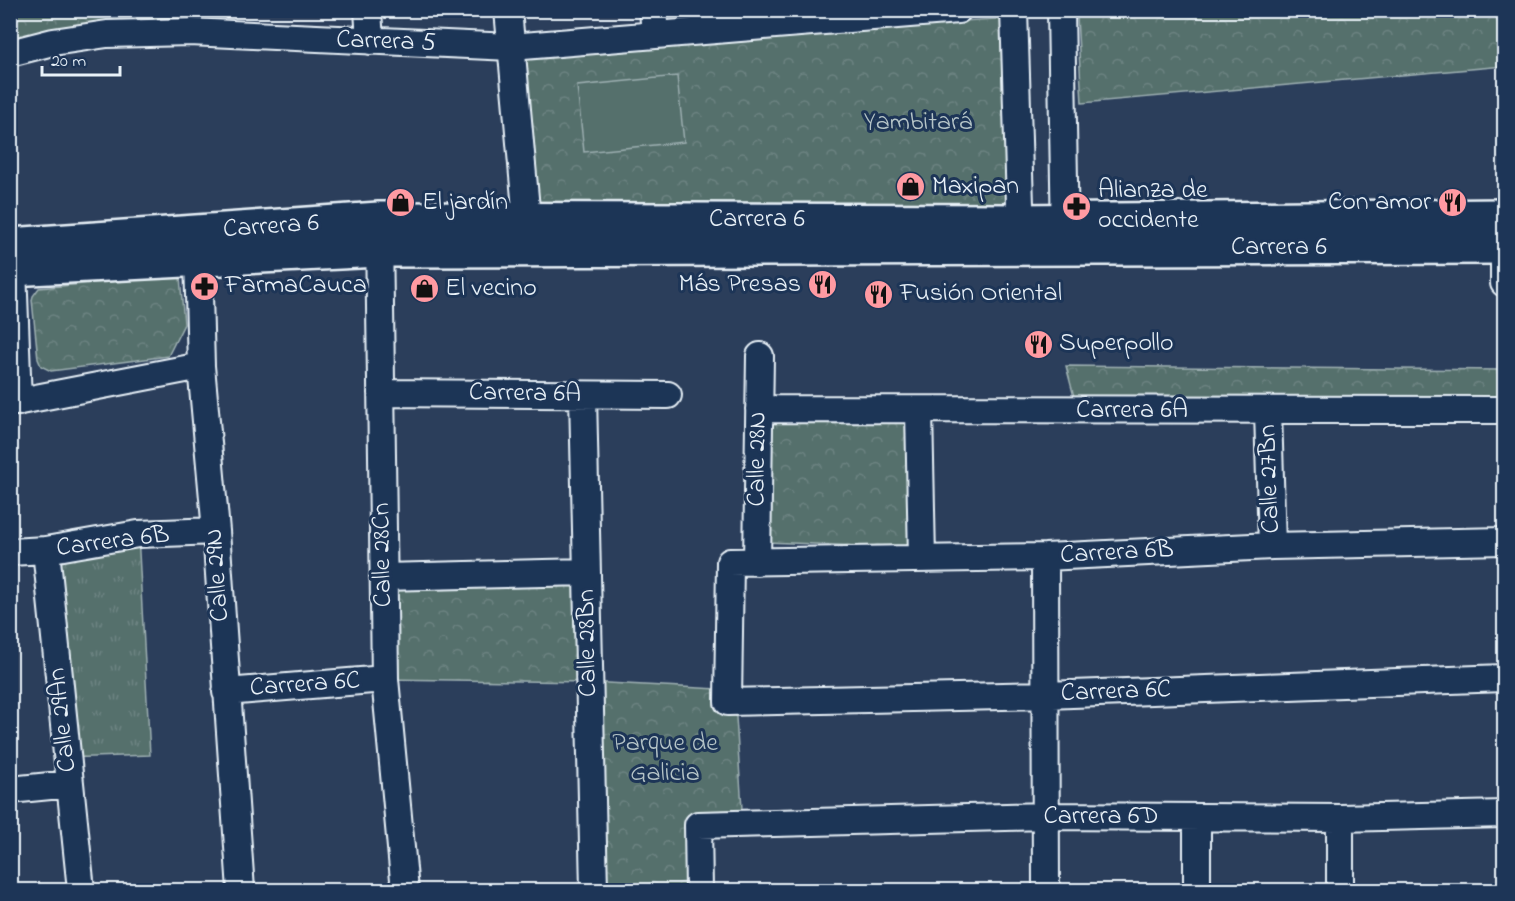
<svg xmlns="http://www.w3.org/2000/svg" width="1515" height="901" viewBox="0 0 1515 901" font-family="'Indie Flower',sans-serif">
<defs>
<pattern id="grass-tufts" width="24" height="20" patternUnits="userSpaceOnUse" patternTransform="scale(1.5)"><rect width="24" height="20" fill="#556f6c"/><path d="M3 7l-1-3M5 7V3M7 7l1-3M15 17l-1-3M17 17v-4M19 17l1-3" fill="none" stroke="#6d8482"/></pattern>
<pattern id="forest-crowns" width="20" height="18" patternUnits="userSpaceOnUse" patternTransform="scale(1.5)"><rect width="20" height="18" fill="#556f6c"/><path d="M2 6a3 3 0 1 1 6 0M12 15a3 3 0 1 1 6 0" fill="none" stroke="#6d8482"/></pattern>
</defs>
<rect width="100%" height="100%" fill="#2b3e5b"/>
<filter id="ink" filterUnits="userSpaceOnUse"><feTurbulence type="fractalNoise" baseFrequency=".0167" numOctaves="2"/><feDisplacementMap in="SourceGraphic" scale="12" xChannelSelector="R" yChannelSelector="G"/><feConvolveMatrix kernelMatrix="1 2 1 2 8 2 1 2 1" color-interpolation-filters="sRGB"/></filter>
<g filter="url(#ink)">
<!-- grass -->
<path fill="url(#grass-tufts)" stroke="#9eb0b2" stroke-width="1.5" d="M138 534 150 755 64 758 46 550Z"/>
<!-- forest -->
<path fill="url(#forest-crowns)" stroke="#9eb0b2" stroke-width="1.5" d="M1143 10 1504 11V66L1082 103 1077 17Z
M10 11H222L217 29 11 55Z
M1013 18 1020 221 527 220 511 47Z
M172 276 180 277 184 324 168 356 51 371 41 366 38 359 32 300 33 296 39 288Z
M1066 366 1504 370V418L1079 416Z
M765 409 931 415 934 549 767 542Z
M587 572 589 682 718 689 735 702 743 824 698 826 699 890H594L589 682 385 679 383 577Z"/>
<!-- pitch -->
<path fill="#556f6c" stroke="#9eb0b2" stroke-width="1.5" d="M677 76 684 142 584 152 577 86Z"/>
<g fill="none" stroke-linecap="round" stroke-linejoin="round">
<defs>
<path id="street" d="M368 10 370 41
M508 10 527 220
M653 10 655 35
M1014 10 1021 238
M1061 10 1065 238
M10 53 53 42 107 34 190 32 511 47 958 10
M1504 229V283
M379 232 385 679 405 890
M198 259 201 366 216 531 241 890
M13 268 18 402
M381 393 668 395
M583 395 594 890
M10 403 201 366
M759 409 1504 410
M919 410 922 559
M1268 411 1272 546
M1504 541 1272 546 1045 557 730 562 728 702 1046 695 1504 678
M46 550 81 890
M10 552 46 550 138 534 216 531
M1045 557 1046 890
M757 562 760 356
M383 577 587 572
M226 692 385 679
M10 790 70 784
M1340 818V890
M699 890 698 825 1046 816 1340 818 1504 814
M1197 890V817"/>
<path id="secondary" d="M10 245 379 219 1020 221 1504 216
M10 269 379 250 1504 247"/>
</defs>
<!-- street casing -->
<use href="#street" stroke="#e8f1f8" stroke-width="30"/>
<!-- secondary casing -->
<use href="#secondary" stroke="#e8f1f8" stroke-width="38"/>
<!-- street -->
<use href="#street" stroke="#1d3557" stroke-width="26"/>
<!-- secondary -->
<use href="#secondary" stroke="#1d3557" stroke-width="33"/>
</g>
</g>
<!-- icons -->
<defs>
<symbol id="shop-disc" viewBox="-11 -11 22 22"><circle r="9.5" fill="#ff9aa2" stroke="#1d3557"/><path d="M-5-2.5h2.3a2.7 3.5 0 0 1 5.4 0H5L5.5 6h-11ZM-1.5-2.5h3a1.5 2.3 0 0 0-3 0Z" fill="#111"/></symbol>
<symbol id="restaurant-disc" viewBox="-11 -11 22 22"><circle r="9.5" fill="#ff9aa2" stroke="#1d3557"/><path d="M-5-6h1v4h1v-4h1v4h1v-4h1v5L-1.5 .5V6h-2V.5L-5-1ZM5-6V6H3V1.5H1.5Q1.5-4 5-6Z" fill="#111"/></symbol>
<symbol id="pharmacy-disc" viewBox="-11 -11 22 22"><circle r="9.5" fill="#ff9aa2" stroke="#1d3557"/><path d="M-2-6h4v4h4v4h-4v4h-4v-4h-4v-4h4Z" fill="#111"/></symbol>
</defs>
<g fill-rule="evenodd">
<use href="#shop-disc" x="894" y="170" width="33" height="33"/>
<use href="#shop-disc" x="384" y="186" width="33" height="33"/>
<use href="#restaurant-disc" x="1436" y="186" width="33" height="33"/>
<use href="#pharmacy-disc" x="1060" y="190" width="33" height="33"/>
<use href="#restaurant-disc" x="806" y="268" width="33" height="33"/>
<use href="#pharmacy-disc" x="188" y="270" width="33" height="33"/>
<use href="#shop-disc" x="408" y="272" width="33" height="33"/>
<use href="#restaurant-disc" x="862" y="278" width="33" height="33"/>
<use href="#restaurant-disc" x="1022" y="328" width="33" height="33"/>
</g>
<g text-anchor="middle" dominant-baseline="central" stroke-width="6" stroke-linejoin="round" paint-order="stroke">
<!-- street labels -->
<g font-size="26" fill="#e8f1f8" stroke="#1d3557">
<text transform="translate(386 42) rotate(2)">Carrera 5</text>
<text x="757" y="220">Carrera 6</text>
<text transform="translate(271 227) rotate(-4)">Carrera 6</text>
<text x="1279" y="248">Carrera 6</text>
<text transform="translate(525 394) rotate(1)">Carrera 6A</text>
<text x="1132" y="411">Carrera 6A</text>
<text transform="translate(758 459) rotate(-89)">Calle 28N</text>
<text transform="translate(1270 479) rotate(-92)">Calle 27Bn</text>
<text transform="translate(113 542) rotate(-7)">Carrera 6B</text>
<text transform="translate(1117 553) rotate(-3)">Carrera 6B</text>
<text transform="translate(383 555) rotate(-91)">Calle 28Cn</text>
<text transform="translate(218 575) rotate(-94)">Calle 29N</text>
<text transform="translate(588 643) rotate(-91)">Calle 28Bn</text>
<text transform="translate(305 685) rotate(-4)">Carrera 6C</text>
<text transform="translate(1116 692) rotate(-2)">Carrera 6C</text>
<text transform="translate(63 720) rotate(-96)">Calle 29An</text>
<text x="1101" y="817">Carrera 6D</text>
</g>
<!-- park labels -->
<g font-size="26" fill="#b5c4c7" stroke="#1d3557">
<text x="918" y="123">Yambitará</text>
<text x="665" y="744">Parque de<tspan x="665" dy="30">Galicia</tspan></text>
</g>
<!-- poi labels -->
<g font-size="26" fill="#e8f1f8" stroke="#1d3557" text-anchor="start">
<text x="932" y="187">Maxipan</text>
<text x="1098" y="191">Alianza de<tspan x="1098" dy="30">occidente</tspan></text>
<text x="422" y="203">El jardín</text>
<text x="1431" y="203" text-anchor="end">Con amor</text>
<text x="801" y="285" text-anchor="end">Más Presas</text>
<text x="225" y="286">FarmaCauca</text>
<text x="445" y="289">El vecino</text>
<text x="900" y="294">Fusión Oriental</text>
<text x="1059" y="344">Superpollo</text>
</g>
</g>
<!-- margin -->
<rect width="1515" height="901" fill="none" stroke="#1d3557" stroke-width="36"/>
<rect x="18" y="18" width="1479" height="865" fill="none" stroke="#e8f1f8" stroke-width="2" filter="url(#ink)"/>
<!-- scale -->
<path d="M42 66v9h78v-9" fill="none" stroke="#e8f1f8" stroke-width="3"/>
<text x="51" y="66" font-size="18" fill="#e8f1f8" stroke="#1d3557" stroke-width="4.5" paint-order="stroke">20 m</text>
</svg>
